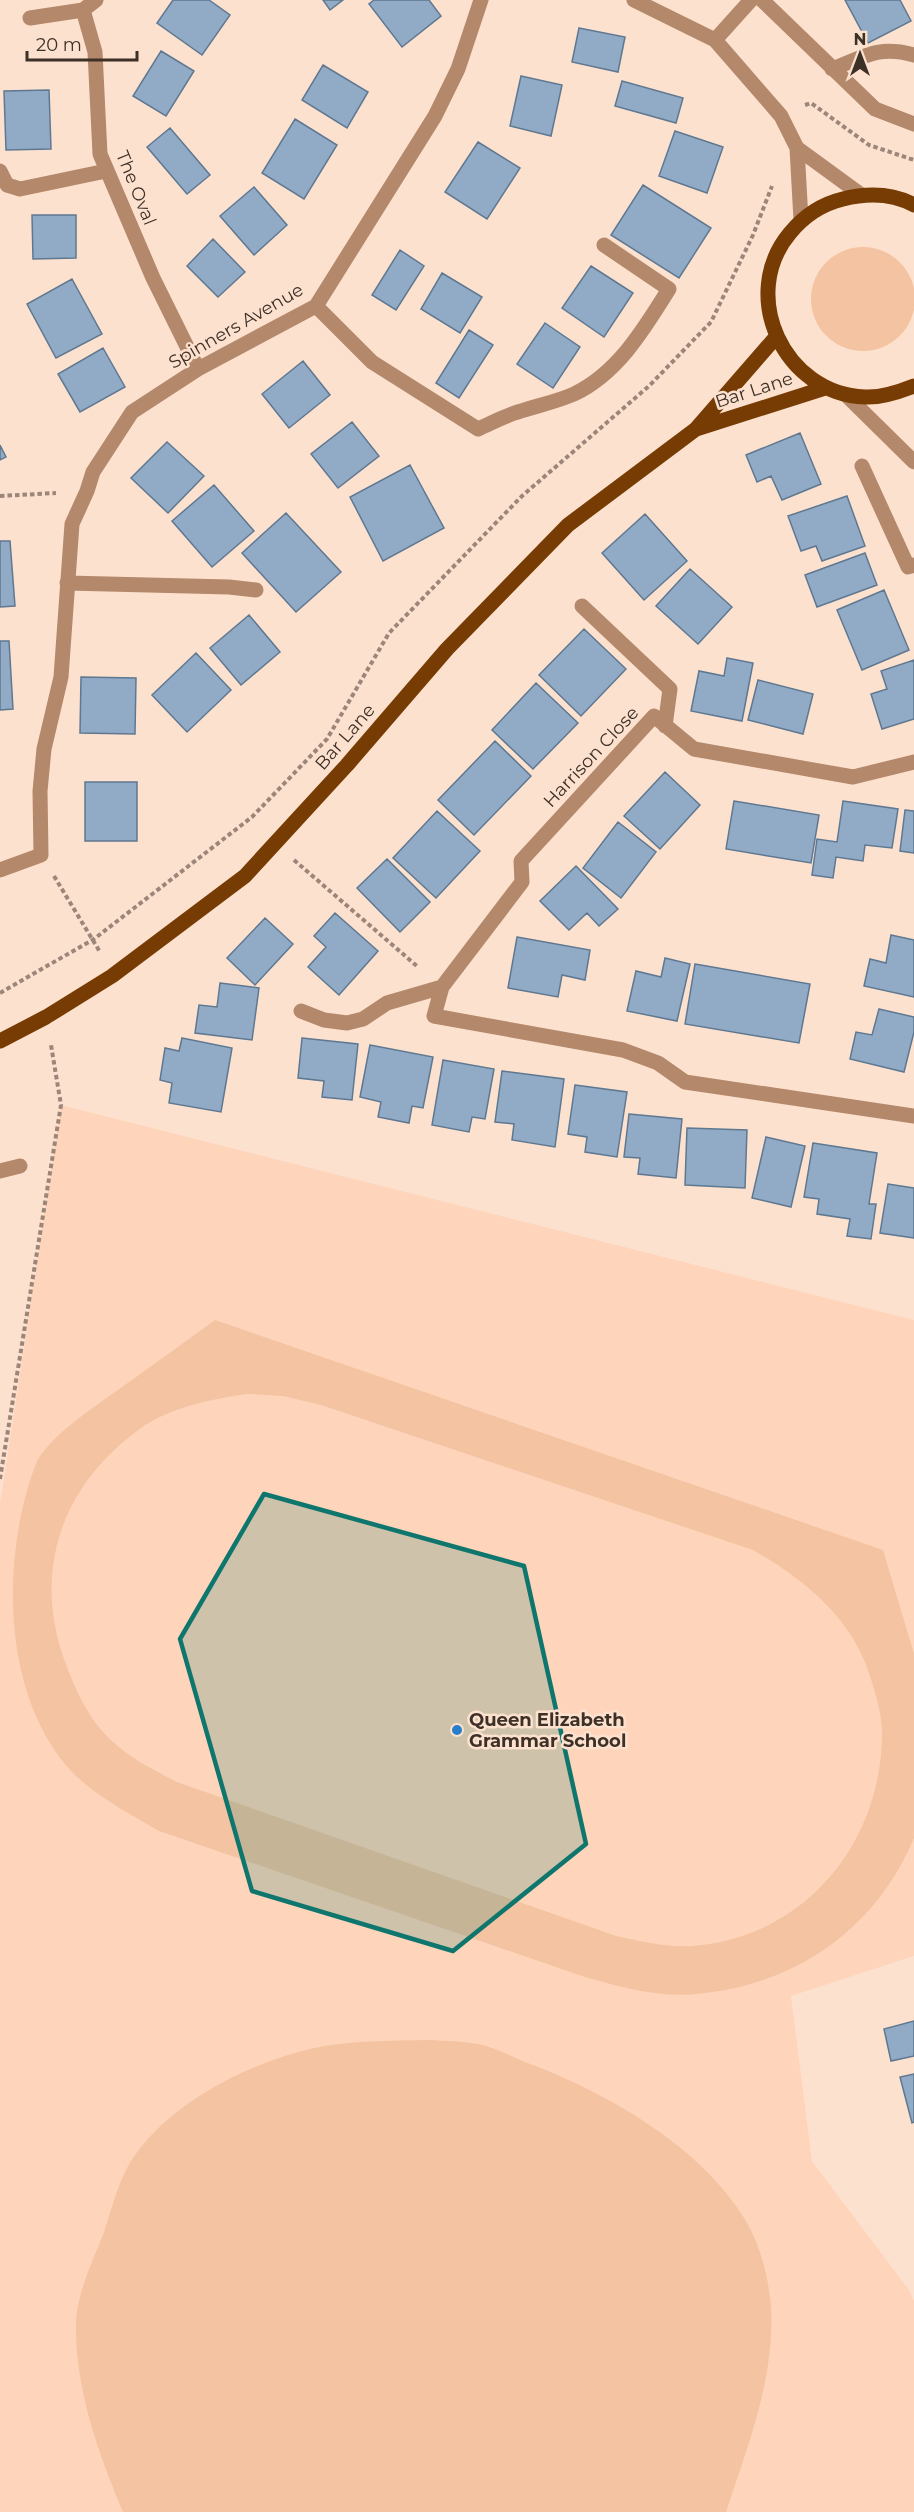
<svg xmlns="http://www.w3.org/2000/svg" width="914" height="2512" viewBox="0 0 914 2512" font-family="Montserrat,sans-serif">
<rect width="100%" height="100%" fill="#fde1cf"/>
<!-- built -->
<path fill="#fed5ba" d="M61 1105 914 1320V1956L791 1996 812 2161 909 2290 914 2301V2512H0V1504Z"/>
<!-- green -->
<path fill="#f4c3a2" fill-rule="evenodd" d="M811 299a52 52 0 1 1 104 0a52 52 0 1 1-104 0Z
M215 1320 883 1550 914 1654V1838C876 1929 796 1985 697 1994 659 1998 621 1987 585 1977L159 1831C130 1814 101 1799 76 1776 0 1700 0 1555 37 1461 54 1433 89 1411 115 1392 149 1368 182 1344 215 1320ZM248 1394 283 1396 321 1405 753 1550C798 1576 843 1610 864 1660 872 1680 883 1714 882 1735 881 1844 804 1938 692 1946 667 1948 641 1941 616 1936L177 1782C154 1770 131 1759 112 1741 88 1719 75 1689 64 1659 32 1568 63 1484 141 1428 169 1408 214 1398 248 1394Z
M428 2040C444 2041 462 2041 478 2044 492 2047 507 2054 520 2060 602 2090 700 2144 746 2221 761 2247 769 2279 771 2308 775 2378 747 2448 726 2512H123C98 2452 75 2389 76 2323 77 2292 93 2261 104 2232 111 2211 117 2187 127 2168 160 2108 245 2064 310 2049 347 2040 389 2041 428 2040Z"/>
<!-- building -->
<path fill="#91abc6" stroke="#5f7891" stroke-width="1.5" d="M173 0H209L230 15 202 55 157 23Z
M323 0H343L330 10Z
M374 0H429L441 16 402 47 369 4Z
M845 0H900L911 21 868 43Z
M579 28 625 37 618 72 572 62Z
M161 51 194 71 166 116 133 96Z
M323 65 368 92 347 128 302 100Z
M521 76 562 85 551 136 510 126Z
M622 81 683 98 676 123 615 106Z
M49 90 51 149 6 150 4 91Z
M295 119 337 145 304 199 262 173Z
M170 128 210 175 187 194 147 147Z
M675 131 723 147 707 193 659 176Z
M478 142 520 168 487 219 445 192Z
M643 185 711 228 679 278 611 235Z
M254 187 287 225 254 255 220 216Z
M32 215H76V258L33 259Z
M213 239 245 272 218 297 187 266Z
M400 250 424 266 396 310 372 295Z
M591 266 633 293 604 337 562 308Z
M442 273 482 297 460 333 421 309Z
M72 279 102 334 56 358 27 304Z
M545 323 580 347 553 388 517 364Z
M469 330 493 345 459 398 436 383Z
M103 348 125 387 80 412 58 374Z
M303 361 330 395 289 428 262 394Z
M352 422 379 456 338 488 311 454Z
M800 433 821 484 782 500 771 476 757 482 746 455Z
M167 442 204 476 168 513 131 478Z
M0 445 6 457 0 460Z
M410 465 444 528 383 561 350 497Z
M214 485 254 531 212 567 172 521Z
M847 496 865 546 822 561 816 546 801 551 788 516Z
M286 513 341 572 296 612 242 553Z
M645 514 687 561 644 600 602 553Z
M0 541H10L15 606 0 607Z
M865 553 877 585 817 607 805 575Z
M690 569 732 607 698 644 656 606Z
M884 590 909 650 862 670 837 610Z
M249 615 280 652 241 685 210 648Z
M584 629 626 669 581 716 539 675Z
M0 641H9L13 709 0 710Z
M196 653 231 690 187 732 152 695Z
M727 658 753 663 742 721 691 711 699 671 724 676Z
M914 660V719L882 729 871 694 887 689 881 671Z
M81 677 136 678 135 734 80 733Z
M758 680 813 694 803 734 748 720Z
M536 683 578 723 533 769 492 730Z
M495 741 531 776 474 835 438 800Z
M665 772 700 805 660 849 624 816Z
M85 782H137V841H85Z
M734 801 819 815 811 863 726 849Z
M843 801 898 809 892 848 865 845 863 861 836 857 833 878 812 875 817 839 837 842Z
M905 810 914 811V853L900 851Z
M437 811 480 851 436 898 393 858Z
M618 822 656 852 621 898 583 868Z
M387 859 430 902 400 932 357 888Z
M576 866 618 909 599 926 587 913 569 930 540 901Z
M335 913 378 951 339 995 308 967 326 947 314 936Z
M265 918 293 944 255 985 227 958Z
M891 935 914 940V997L864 986 870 959 886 963Z
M517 937 590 950 585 980 562 975 558 997 508 988Z
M665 958 690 964 677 1021 627 1011 636 971 661 977Z
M695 964 810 984 799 1043 685 1024Z
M220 983 259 988 252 1040 195 1033 199 1005 217 1007Z
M879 1009 914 1017V1032L904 1072 850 1059 856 1032 872 1035Z
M182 1038 232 1048 221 1112 169 1103 172 1083 160 1080 165 1048 179 1051Z
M302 1038 358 1044 352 1100 322 1097 324 1081 298 1078Z
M370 1045 433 1057 423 1108 412 1106 409 1123 378 1117 381 1102 360 1097Z
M443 1060 494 1069 485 1119 472 1117 469 1132 432 1125Z
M502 1071 564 1079 555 1147 512 1140 514 1124 495 1122Z
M575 1085 627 1092 617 1157 585 1152 587 1137 568 1134Z
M629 1114 682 1119 676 1178 638 1174 640 1158 624 1157Z
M687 1128 747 1130 745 1188 685 1185Z
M766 1137 805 1146 791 1207 752 1198Z
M813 1143 877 1153 869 1204H876L871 1239 847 1236 850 1219 817 1214 819 1199 804 1197Z
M888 1184 914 1188V1238L880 1233Z
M914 2021V2056L891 2061 884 2029Z
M914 2074V2122L912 2123 900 2077Z"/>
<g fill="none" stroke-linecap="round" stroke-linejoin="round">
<!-- path -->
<path stroke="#9b8679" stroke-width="4" stroke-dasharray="4.5 3" stroke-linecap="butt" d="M805 105 811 103 869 145 914 160
M0 496 56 493
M294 860 418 967
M54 876 100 952
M0 993 94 939 252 817 327 739 389 633 522 496 649 386 711 322 753 235 772 186
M0 1479 61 1105 51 1045"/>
<!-- minor -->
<path stroke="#b4886b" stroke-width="15" d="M634 0 715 40 781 116 797 148 801 220
M762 0 875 109 914 124
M83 10 95 52 100 154 153 278 198 369
M30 18 83 10 96 0
M715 40 751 0
M832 69C864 57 878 45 914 55
M797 148 860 194
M0 171 7 185 20 189 106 171
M316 306 372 362 478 429C492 423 506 415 521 411 539 405 556 402 574 394 618 373 644 329 669 289L604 245
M845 394 914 462
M862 466 908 567 914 565
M67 583 229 587 256 590
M582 606 670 689 665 726
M914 762 853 777 694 749 654 716 521 861 522 882 442 987 434 1016 623 1050 658 1063 685 1082 914 1116
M0 870 41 855 40 791 44 749 61 677 72 524 87 491 93 472 132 412 198 369 316 306 435 116 458 69 481 0
M301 1011 324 1020 347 1023 363 1019 387 1003 442 987
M0 1171 20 1166"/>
<!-- major -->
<path stroke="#773c04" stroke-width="15" d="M914 205C892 193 867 193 843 199 822 204 804 216 790 233 738 295 784 394 865 397 882 398 899 392 914 386
M696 429 825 388
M0 1041 46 1017 112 976 245 876 347 765 447 649 568 525 696 429 776 337"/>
</g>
<!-- marked area -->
<path fill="#0f766e" fill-opacity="0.2" stroke="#0f766e" stroke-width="4.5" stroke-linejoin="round" d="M264 1494 524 1566 586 1844 453 1951 252 1891 180 1639Z"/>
<!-- markers -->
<circle fill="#277ecc" stroke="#fde1cf" stroke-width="2" cx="457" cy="1730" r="6"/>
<g text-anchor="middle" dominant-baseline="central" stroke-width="5" stroke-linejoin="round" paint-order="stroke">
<!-- street labels -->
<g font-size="18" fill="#3d3027" stroke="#fde1cf">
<text transform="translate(136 188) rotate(68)">The Oval</text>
<text transform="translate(236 326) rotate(-30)">Spinners Avenue</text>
<text transform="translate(754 390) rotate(-18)">Bar Lane</text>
<text transform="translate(345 737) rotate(-49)">Bar Lane</text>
<text transform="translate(591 757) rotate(-47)">Harrison Close</text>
</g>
<!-- poi labels -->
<g font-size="18" font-weight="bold" fill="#3d3027" stroke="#fde1cf" text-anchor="start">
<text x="469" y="1720">Queen Elizabeth<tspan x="469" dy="21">Grammar School</tspan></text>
</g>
</g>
<!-- north arrow -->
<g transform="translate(860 54)" stroke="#fde1cf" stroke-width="4.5" paint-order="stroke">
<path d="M0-4.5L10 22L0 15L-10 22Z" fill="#3d3027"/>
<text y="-9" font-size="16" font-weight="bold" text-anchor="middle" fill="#3d3027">N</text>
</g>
<!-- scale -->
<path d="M27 51v9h110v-9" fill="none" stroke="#3d3027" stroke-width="3"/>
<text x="36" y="51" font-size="18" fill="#3d3027" stroke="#fde1cf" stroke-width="4.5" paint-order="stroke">20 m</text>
</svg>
